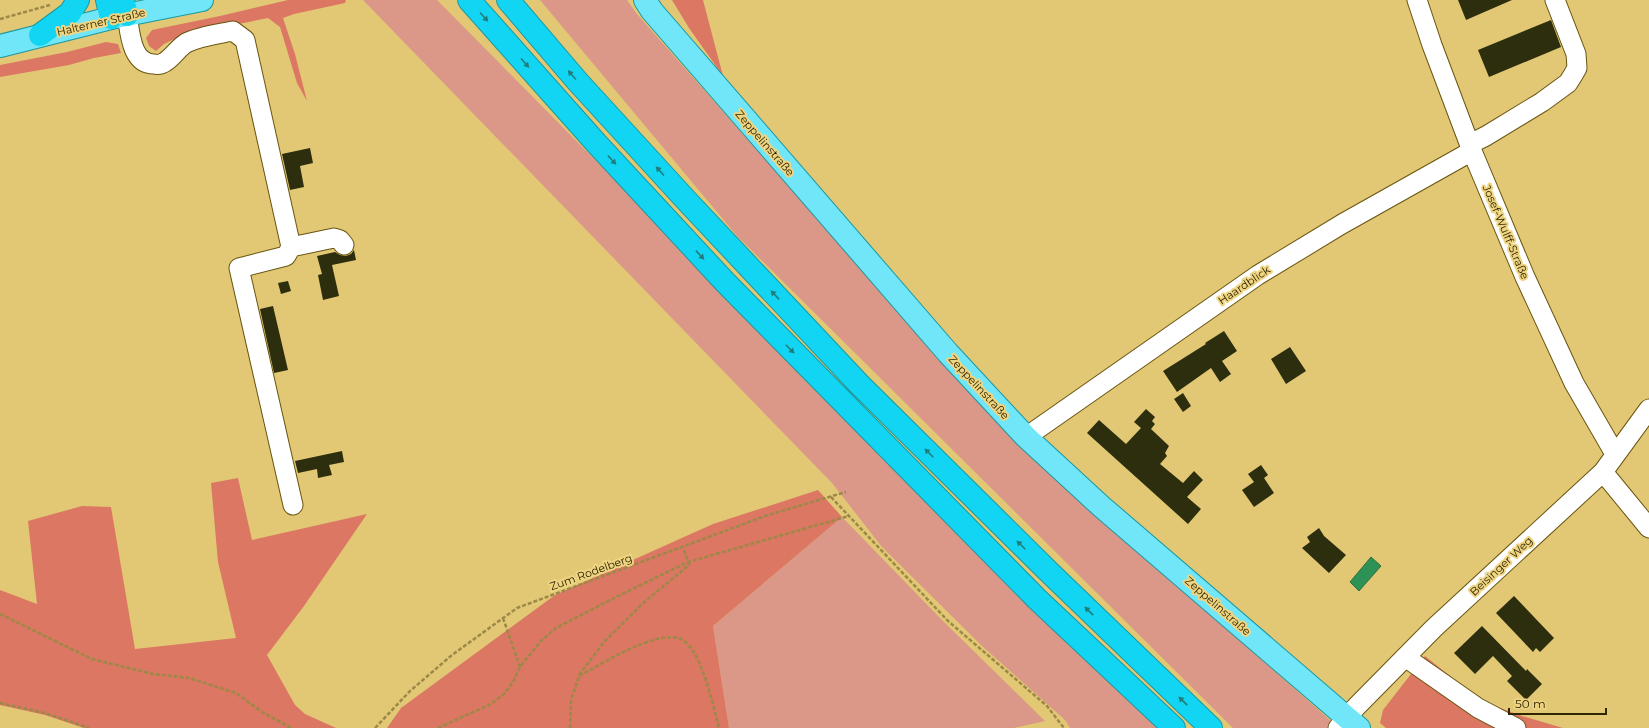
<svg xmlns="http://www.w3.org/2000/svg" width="1649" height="728" viewBox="0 0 1649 728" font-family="Montserrat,sans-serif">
<rect width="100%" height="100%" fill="#e2c875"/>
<!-- green -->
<path fill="#db9788" d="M363 0H437L1157 728H1070L1065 720 982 646 882 547 832 483Z
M540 0H627L637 14 939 357 1149 560 1339 728H1233L737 236Z
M842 517 941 619 1045 721 1014 728H729L713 626Z"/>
<!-- forest -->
<path fill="#db7763" d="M288 0H346L345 3 294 14 283 18 295 54 307 101 297 83 280 27 268 18 183 35 164 44 156 51 149 46 146 38 152 30 220 16Z
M672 0H703L723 76 689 28Z
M106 42 118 44 121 53 94 58 69 65 0 77V65L67 52Z
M238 478 252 540 367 514 304 606 267 655 295 705 305 714 336 728H84L45 715 0 705V590L37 604 28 521 82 506 111 507 135 649 236 638 218 562 211 483Z
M818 490 842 517 713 626 729 728H387L401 708 555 595 713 524Z
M1425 656 1481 701 1522 716 1563 728H1386L1380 723 1383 710Z"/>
<!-- water -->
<path fill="#2e9155" stroke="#2f713c" d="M1371 557 1381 566 1359 591 1350 582Z"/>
<!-- building -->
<path fill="#2c2e0d" d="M1458 0H1512L1466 20Z
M1551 20 1561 47 1489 77 1478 50Z
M310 148 313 163 300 166 304 187 290 190 282 154Z
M354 250 356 260 332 265 339 296 323 300 318 275 322 274 317 256 335 252 340 255 346 256 351 254Z
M288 281 291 291 281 294 278 283Z
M273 306 288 370 274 373 260 309Z
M1224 331 1237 351 1222 361 1231 374 1220 382 1211 368 1177 392 1163 371 1206 344 1205 343Z
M1290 347 1306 371 1286 384 1271 359Z
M1183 393 1191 406 1183 412 1174 399Z
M1146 409 1155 417 1152 421 1155 424 1151 429 1169 446 1165 453 1167 456 1160 464 1183 483 1194 471 1203 480 1187 497 1201 509 1188 524 1087 433 1099 420 1126 444 1141 428 1134 422Z
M342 451 344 462 329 465 332 475 318 478 317 469 298 473 295 461Z
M1261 465 1268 475 1264 478 1274 493 1254 507 1242 490 1254 482 1248 474Z
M1319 528 1324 536 1346 555 1329 573 1302 548 1310 542 1307 537Z
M1514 596 1554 638 1540 652 1536 648 1533 652 1496 613Z
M1482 626 1526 671 1527 669 1542 684 1526 700 1507 681 1512 676 1493 656 1475 674 1454 653Z"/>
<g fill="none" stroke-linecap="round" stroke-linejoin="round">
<defs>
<path id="minor" d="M1417 0 1432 45 1472 151 1525 277 1574 383 1615 454
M127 15C130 32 131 64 154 64 158 65 162 64 165 62 173 57 178 48 186 43 200 36 218 34 233 31L245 40 291 247 286 256 239 268 293 505
M1470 144 1486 136 1542 102 1568 83 1573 75 1577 68 1576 54 1555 0
M291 247 334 238 340 240 344 245
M1026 437 1258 275 1342 224 1472 151
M1603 472 1649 528
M1405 657 1478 708 1516 728
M1338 728 1356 707 1434 628 1603 472 1649 409"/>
<path id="major" d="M645 0 652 11 948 353 1026 437 1102 507 1359 728
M0 46 111 18 202 0"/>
<path id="highway" d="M107 0 111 18
M123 0 127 15
M469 0 597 144 725 282 1037 599 1174 728
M508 0 578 82 686 200 859 384 1049 572 1211 728
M40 35 70 13 78 0"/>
</defs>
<!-- minor casing -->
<use href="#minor" stroke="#685511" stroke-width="21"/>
<!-- major casing -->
<use href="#major" stroke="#1c979e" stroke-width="24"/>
<!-- highway casing -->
<use href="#highway" stroke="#1c979e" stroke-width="24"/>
<!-- path -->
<path stroke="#9c8847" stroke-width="2.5" stroke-dasharray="4 2" stroke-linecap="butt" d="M0 19 50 5
M831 497 948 621 1047 706 1064 728
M0 614 92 659 153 674 189 678 236 693 262 712 291 728
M503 618 520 667
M579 675 604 642 642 604 689 565 683 547
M0 703 45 713 89 728
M375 728 410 691 452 655 517 608 768 515 846 492
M438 728 491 704 505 693 513 682 520 667 541 641 556 628 616 597 688 562 849 516
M570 728 571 700 579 676C602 664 656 629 681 639 701 648 714 708 719 728"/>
<!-- minor -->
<use href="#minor" stroke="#fff" stroke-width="19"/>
<!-- major -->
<use href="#major" stroke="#70e6f8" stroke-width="22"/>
<!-- highway -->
<use href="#highway" stroke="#11d5f3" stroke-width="22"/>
</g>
<!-- one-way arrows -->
<defs><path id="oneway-solid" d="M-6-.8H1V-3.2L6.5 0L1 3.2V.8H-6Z"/></defs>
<g fill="#207d7a">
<use href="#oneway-solid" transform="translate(484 17) rotate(48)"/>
<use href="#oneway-solid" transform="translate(525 63) rotate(49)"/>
<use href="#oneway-solid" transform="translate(572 75) rotate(-131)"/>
<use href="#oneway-solid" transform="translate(612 160) rotate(47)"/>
<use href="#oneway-solid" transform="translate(660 171) rotate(-132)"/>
<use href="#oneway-solid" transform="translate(700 255) rotate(47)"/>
<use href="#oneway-solid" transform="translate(775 295) rotate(-133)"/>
<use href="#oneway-solid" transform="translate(790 349) rotate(45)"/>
<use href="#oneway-solid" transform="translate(929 453) rotate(-135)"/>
<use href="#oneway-solid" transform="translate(1021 545) rotate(-135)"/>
<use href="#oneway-solid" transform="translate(1089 611) rotate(-136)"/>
<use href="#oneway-solid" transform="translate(1183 701) rotate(-136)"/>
</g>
<g text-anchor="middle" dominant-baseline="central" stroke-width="4" stroke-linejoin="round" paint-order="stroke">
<!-- street labels -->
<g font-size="11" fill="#302501" stroke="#efd582">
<text transform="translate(101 22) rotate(-13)">Halterner Straße</text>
<text transform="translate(765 143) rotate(49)">Zeppelinstraße</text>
<text transform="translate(1506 232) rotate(67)">Josef-Wulff-Straße</text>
<text transform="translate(1244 285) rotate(-34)">Haardblick</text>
<text transform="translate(979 387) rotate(47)">Zeppelinstraße</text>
<text transform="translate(1501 566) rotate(-43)">Beisinger Weg</text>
<text transform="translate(591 572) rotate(-20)">Zum Rodelberg</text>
<text transform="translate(1218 606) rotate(41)">Zeppelinstraße</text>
</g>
</g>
<!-- scale -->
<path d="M1509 708v6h97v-6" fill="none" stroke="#302501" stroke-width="2"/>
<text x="1515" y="708" font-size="12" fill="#302501" stroke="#efd582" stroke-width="3" paint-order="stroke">50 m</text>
</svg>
